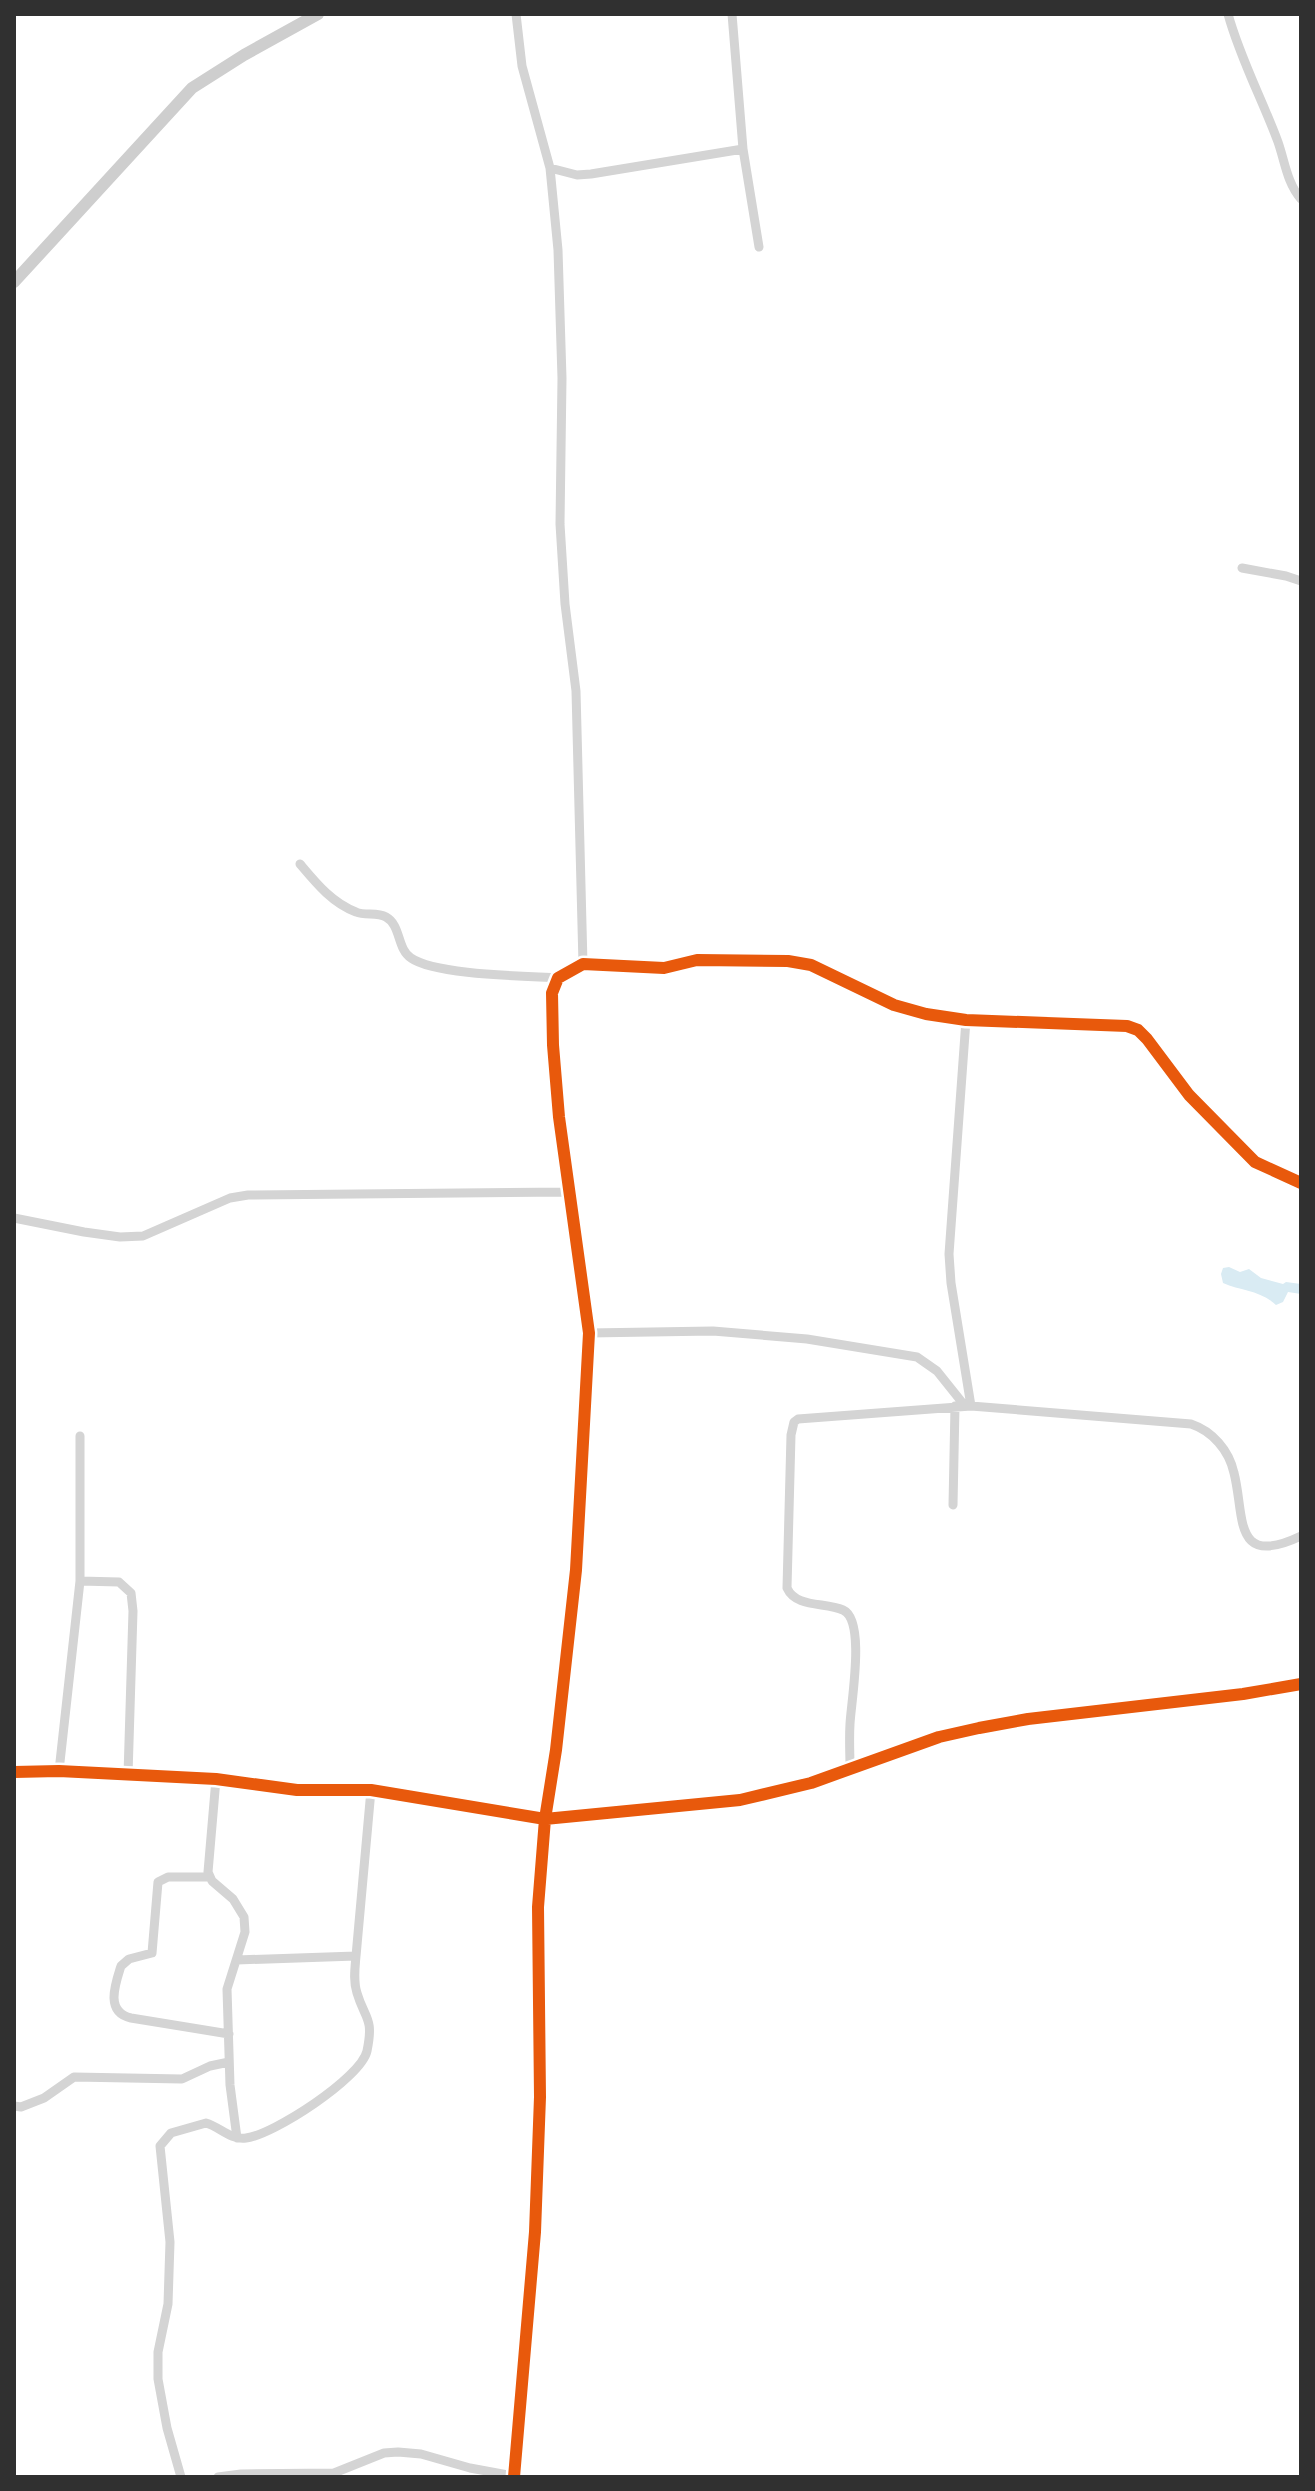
<svg xmlns="http://www.w3.org/2000/svg" width="1315" height="2491" viewBox="0 0 1315 2491" font-family="Lato,sans-serif">
<rect width="100%" height="100%" fill="#fff"/>
<!-- water -->
<path fill="#d9ebf3" d="M1229 1267 1240 1272 1249 1269 1261 1278 1283 1284 1286 1282 1301 1284V1294L1288 1292 1283 1302 1276 1305C1260 1290 1241 1291 1223 1283L1221 1274 1223 1268Z"/>
<g fill="none" stroke-linecap="round" stroke-linejoin="round">
<!-- street -->
<path stroke="#d4d4d4" stroke-width="9" d="M516 14 522 66 550 168 558 250 562 378 560 524 565 604 576 691 583 964
M1228 14C1240 58 1262 99 1278 142 1285 162 1287 183 1301 199
M743 149 759 247
M550 168 577 175 591 174 743 149 732 14
M1242 568 1286 576 1301 581
M300 864C316 883 332 903 356 912 365 916 377 912 386 917 401 925 397 949 411 958 435 975 525 976 558 978
M966 1020 949 1254 951 1283 971 1406
M14 1218 84 1232 120 1237 143 1236 230 1198 248 1195 568 1192
M589 1333 713 1331 807 1339 917 1357 937 1371 965 1406
M953 1505 955 1406
M80 1581 119 1582 131 1593 133 1611 128 1775
M850 1768C850 1754 849 1739 850 1724 851 1702 866 1620 843 1610 825 1602 796 1608 787 1588L791 1435 794 1422 798 1419 971 1406 1191 1424C1212 1431 1229 1450 1234 1473 1245 1515 1232 1569 1301 1536
M59 1771 80 1581V1436
M14 1772 59 1771 216 1779 297 1790H371L545 1819 556 1750 576 1570 589 1333 559 1117 553 1045 552 993 558 978 583 964 664 968 697 960 788 961 811 965 894 1005 926 1014 966 1020 1127 1026 1138 1030 1147 1039 1189 1095 1255 1162 1301 1183
M216 1779 208 1872 212 1881 233 1899 244 1917 245 1932 227 1989 230 2085 237 2138
M209 1877H168L158 1882 152 1953 129 1959 121 1966C115 1985 105 2012 131 2018L229 2034
M237 1960 356 1956 371 1790
M14 2106 21 2107 44 2098 74 2077 182 2079 210 2066 229 2062
M181 2477 167 2428 158 2379V2352L168 2304 170 2242 160 2146 171 2133 206 2123C220 2127 230 2140 246 2138 273 2135 361 2078 367 2051 374 2017 365 2020 357 1993 353 1981 355 1968 356 1956
M218 2477 241 2474 334 2473 384 2453 398 2452 421 2454 470 2468 514 2476
M514 2477 535 2232 540 2097 538 1907 545 1819 740 1800 811 1783 939 1737 979 1728 1028 1719 1243 1694 1301 1684"/>
<!-- secondary -->
<path stroke="#cecece" stroke-width="12" d="M14 282 192 88 244 55 318 14"/>
<defs>
<path id="cycleway" d="M14 1772 59 1771 216 1779 297 1790H371L545 1819 556 1750 576 1570 589 1333 559 1117 553 1045 552 993 558 978 583 964 664 968 697 960 788 961 811 965 894 1005 926 1014 966 1020 1127 1026 1138 1030 1147 1039 1189 1095 1255 1162 1301 1183
M514 2477 535 2232 540 2097 538 1907 545 1819 740 1800 811 1783 939 1737 979 1728 1028 1719 1243 1694 1301 1684"/>
</defs>
<!-- cycleway casing -->
<use href="#cycleway" stroke="#fff" stroke-width="17"/>
<!-- cycleway -->
<use href="#cycleway" stroke="#e8590c" stroke-width="12"/>
</g>
<!-- border -->
<rect width="1315" height="2491" fill="none" stroke="#303030" stroke-width="32"/>
</svg>
